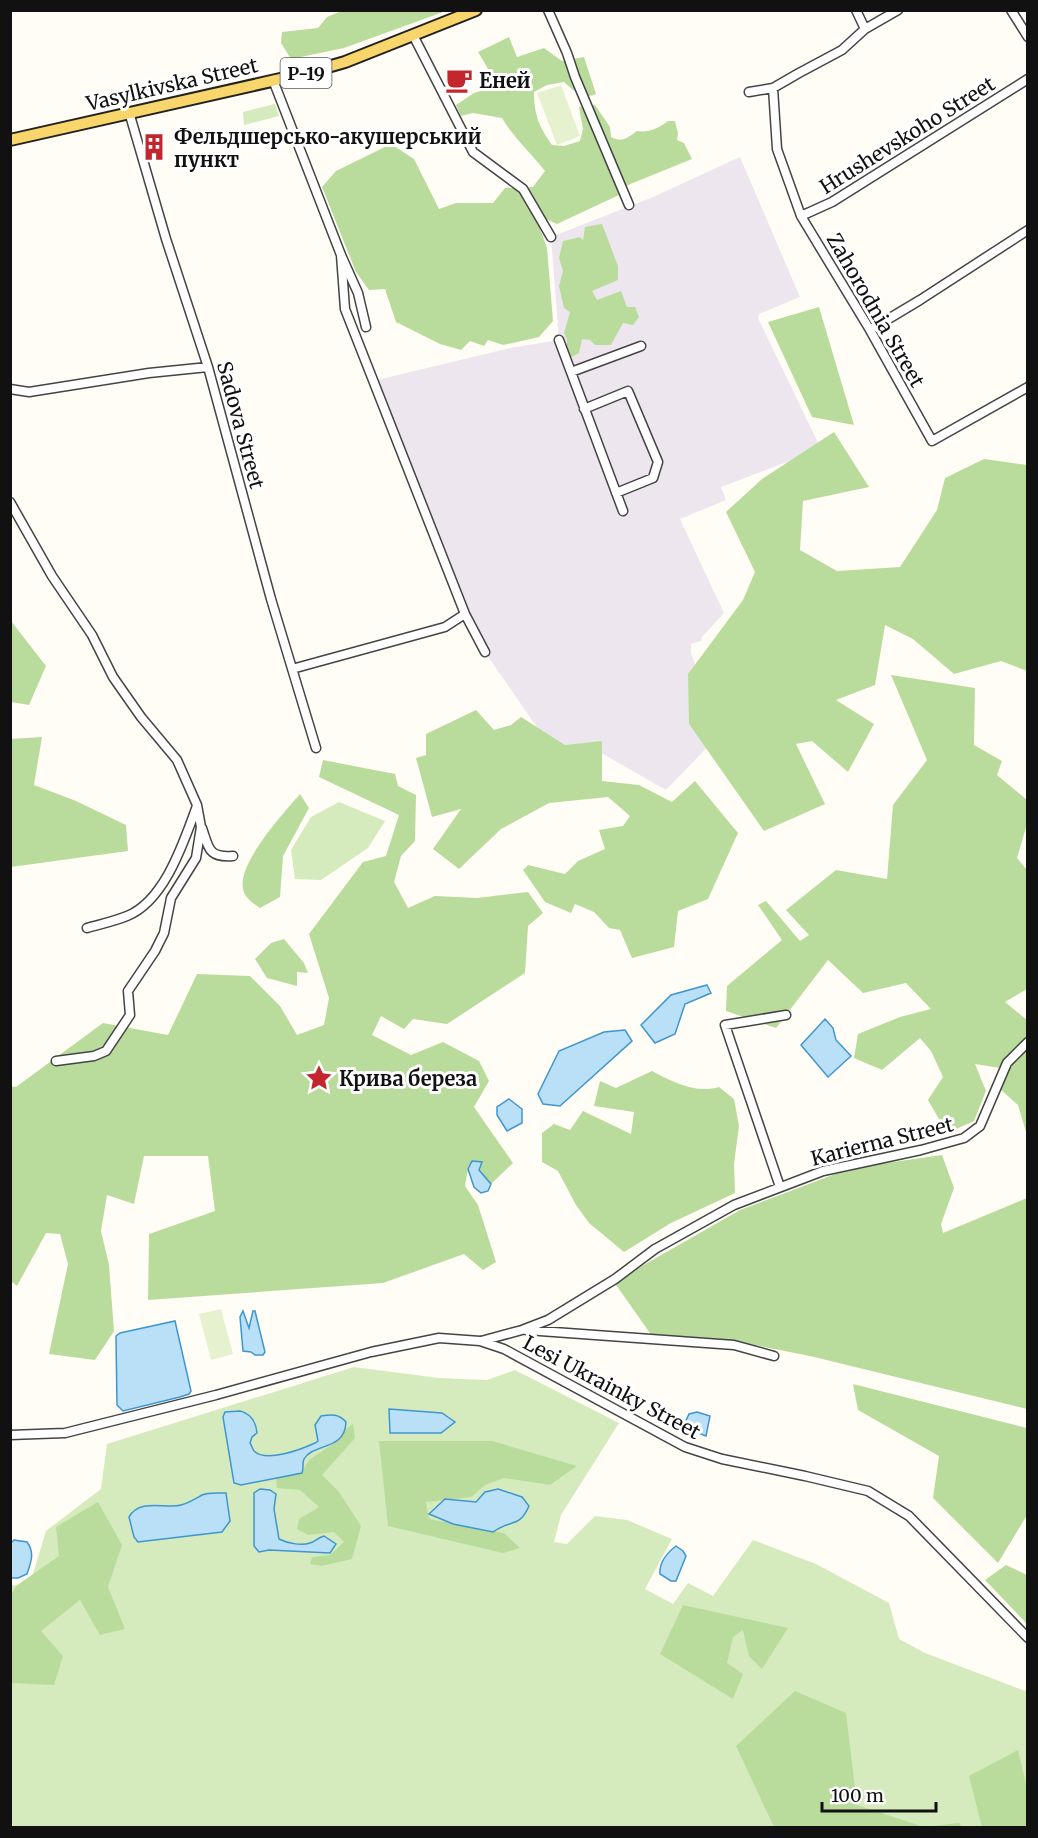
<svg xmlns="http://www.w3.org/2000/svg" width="1038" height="1838" viewBox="0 0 1038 1838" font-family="Merriweather,serif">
<rect width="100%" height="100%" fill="#fffdf5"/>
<!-- industrial -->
<path fill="#eee6ef" d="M740 157 800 297 759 314 758 318 821 449 721 487 726 500 680 519 724 613 702 637 701 641 691 644V654L723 731 666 790 603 754 569 753 556 755 485 652 373 381 510 348 559 340 551 237 653 197Z"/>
<!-- green -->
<path fill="#d5ebbd" d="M275 104 279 116 244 125 243 112Z
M339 802 385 821 368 848 321 880 295 879 291 850 311 817Z
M354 1367 439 1378 487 1380 515 1370 619 1423 561 1515 554 1542 567 1544 595 1516 627 1520 672 1539 645 1589 673 1604 688 1583 713 1596 753 1540 816 1564 889 1603 899 1639 925 1653 1025 1691 1027 1687V1827L11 1828V1585L29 1587 46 1531 101 1489 107 1444Z"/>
<!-- forest -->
<path fill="#b9dc9c" d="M344 10H446V11L344 48 291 59 281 43 282 32 318 28 327 17Z
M509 37 517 57 544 48 562 61 584 57 596 94C582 100 573 90 564 82L547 85 534 92C534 115 539 126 552 145L564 146 580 141 583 129 579 107 595 105 610 127 611 137C622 143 627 138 637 131 648 133 659 128 668 121H675L678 133 677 140 684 143 692 159 628 185 619 195 557 224 546 219 539 226 547 248 553 321 539 337 503 345 488 340 484 346 470 341 461 350 440 344 396 322 385 289 369 290 356 272 322 187 336 171 391 144 414 159 439 209 456 203H493L505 188 533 187 545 171C531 153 513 137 502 118L473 113 461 116 456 105 474 93 494 87 487 67 478 52Z
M602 224 618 266V280L592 291 597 300 621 291 627 307H635L639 317 633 325 623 323 611 345H595L590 340 582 339 579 353 572 357 567 356V340L564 333 570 312 564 308 559 286 563 271 559 258 563 241 580 237 583 240 585 227Z
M819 307 854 425 812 417 768 322Z
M834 432 869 487 803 501 800 550 837 571 900 567 937 510 945 478 984 459 1027 465V671L1001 661 954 674 913 639 885 625 875 685 836 700 874 724 848 772 812 741 796 744 825 804 764 831 689 724 688 674 743 600 755 572 726 512 762 479Z
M11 621 46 666 29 705 11 702Z
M891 675 975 688 974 745 1002 761 997 775 1027 800V824L1017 858 1027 870V989L1005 1002 1027 1020 1028 1038 1000 1068 975 1064 986 1091 974 1121 947 1133 928 1100 943 1077 931 1051 920 1038 882 1070 854 1058 858 1034 900 1017 931 1009 906 983 863 993 828 960 776 1028 726 1011 727 986 782 940 758 905 766 901 800 941 809 935 786 910 836 870 887 879 893 805 927 760Z
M476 710 494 730 511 725 521 717 565 745 602 741V781L639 785 672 802 695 781 738 833 708 899 678 911 674 947 632 958 620 930 609 928 594 912 575 904 571 913 545 902 523 870 528 865 565 874 578 861 605 849 599 830 623 826 630 816 608 797 549 803 501 829 459 869 433 849 461 809 432 817 416 758 426 755V734Z
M42 737 34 785 76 801 126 825 128 851 11 867V739Z
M323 760 395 774 398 786 416 795 415 841 401 856 394 882 408 908 435 896 477 898 528 892 543 913 528 926 525 973 447 1024 413 1019 404 1029 381 1016 372 1035 411 1055 443 1042 479 1061 489 1081 474 1107 513 1163 491 1184 479 1170 482 1162 472 1161 468 1169 465 1186 478 1205 496 1262 483 1270 464 1254 383 1283 148 1300 149 1234 215 1211 208 1156H144L134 1204 107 1195 101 1231 109 1265 114 1331 95 1360 49 1354 68 1264 60 1234 46 1233 17 1286 11 1281 10 1086 16 1087 103 1023 168 1035 197 974 250 976 280 1006 297 1035 324 1025 329 998 309 934 363 862 386 856 399 815 319 777Z
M300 794 309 808 283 856 280 897 260 908C256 905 249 901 246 896 228 872 285 812 300 794Z
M284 939 304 963 308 973 297 972V986L267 978 255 959 271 943Z
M1027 1049V1135L1018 1105 1000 1089 1013 1063Z
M652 1071C672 1082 697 1094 719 1087L734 1099 739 1126 734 1164 735 1193 671 1223 624 1252 589 1223 576 1205 558 1171 542 1162V1133L554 1124 570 1130 583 1111 631 1134 634 1112 594 1106 600 1081 616 1088Z
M942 1155 954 1188 941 1224 943 1233 1027 1198V1409L810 1356 740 1342 652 1336 614 1282 740 1210 851 1168Z
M853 1384 1027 1428V1515L998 1563 933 1498 939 1456 858 1410Z
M353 1424 355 1438 322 1475 339 1492 361 1526 352 1559 321 1566 310 1564 312 1557 330 1555 344 1542 334 1532 308 1535 297 1529 299 1519 319 1507 300 1490 277 1488 276 1478 302 1472 309 1460 340 1439 346 1429Z
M379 1441H492L577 1466 550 1485 504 1478 485 1485 471 1497 426 1502 429 1519 504 1533 520 1548 503 1553 388 1526Z
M98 1502 122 1545 108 1587 125 1629 100 1635 80 1600 41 1631 63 1656 54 1685 11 1683V1595L16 1586 59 1556 56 1527Z
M1006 1565 1027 1575V1624L985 1580Z
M683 1605 788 1628 762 1669 749 1656 743 1630 733 1637 727 1663 743 1674 733 1699 660 1654Z
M795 1691 846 1713 857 1805 924 1827 959 1823 962 1827H774L736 1746Z
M1018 1750 1027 1788V1827H982L969 1776Z"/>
<!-- pitch -->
<path fill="#e6f2cf" d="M561 85 580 136 557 145 537 93Z
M221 1309 233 1354 211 1360 199 1314Z"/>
<!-- water -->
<path fill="#b9e0f7" stroke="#3f96cf" stroke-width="1.5" d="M707 985 711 993 685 1004 675 1034 655 1043 641 1025 671 995Z
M825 1019 833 1028 836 1040 851 1056 828 1077 801 1045Z
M625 1030 632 1041 560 1106 543 1104 538 1094 559 1051 604 1032Z
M509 1099 522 1109V1123L507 1131 497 1115V1107Z
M472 1161 482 1162 479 1170 491 1184 488 1191 481 1193 474 1187 468 1169Z
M243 1311 249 1328 253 1311H255L265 1352 263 1355H255L251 1352 243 1351 240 1317Z
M175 1321 191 1391 189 1394 180 1397 123 1411 117 1405 116 1336 120 1333Z
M389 1409 442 1413 455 1422 441 1433H390Z
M240 1411C252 1414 256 1422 257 1433L252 1437 250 1443C251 1444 253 1450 254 1451 266 1463 302 1449 315 1443L318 1441 315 1425 321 1416C332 1414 339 1414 346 1422 345 1451 313 1443 304 1459 302 1463 304 1468 302 1473L241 1485 234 1483 223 1417 225 1412Z
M697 1412 710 1416 706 1436 683 1427 689 1414Z
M260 1489 270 1490 276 1494 274 1509 279 1539C287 1543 301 1546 310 1543 316 1541 317 1538 324 1536L336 1544 330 1553 269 1550 259 1552 254 1546V1493Z
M498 1489 522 1497 529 1506C519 1529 510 1519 493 1532L453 1524 429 1514 445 1499 476 1502 485 1492Z
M226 1493 230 1521 222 1532 138 1542 134 1537 129 1517C140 1498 165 1509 181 1505 189 1503 195 1499 202 1495 208 1492 219 1493 226 1493Z
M14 1540 27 1542C35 1553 31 1562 27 1574L18 1578H11V1543Z
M676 1546 683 1551 686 1556 676 1581H671L660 1574C659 1562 667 1553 676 1546Z"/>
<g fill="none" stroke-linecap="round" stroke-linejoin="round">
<defs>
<path id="minor" d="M548 10 567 53 575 77 629 205
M856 10 865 29
M1011 10 1028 37
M413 35 473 152 523 189 551 237
M273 80 341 255 358 293 366 327
M773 88 777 149 801 216 870 330 932 441 1028 387
M749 92 773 88 799 73 842 50 865 29 898 10
M129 112 166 239 208 367 271 599 316 748
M801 216 832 202 1028 79
M341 255 345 309 465 614 485 652
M870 330 920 300 1028 230
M559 340 623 511
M571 372 641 346
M10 389 29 392 149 373 208 367
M584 409 628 391 658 462 653 478 616 493
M10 502 52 576 92 635 113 677 141 717 177 760 197 805 201 827 196 858 171 898 164 933 155 951 128 991 130 1015 106 1051 94 1056 56 1061
M292 669 445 627 465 614
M202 828C209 848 208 858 233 856
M87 928C101 924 115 921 127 916 165 901 184 841 197 806
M780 1187 725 1025 786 1015
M526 1330 734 1345 774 1356
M481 1341 522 1330 548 1320 615 1279 655 1249 734 1205 823 1171 921 1150 964 1138 980 1126 1007 1063 1028 1042
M10 1435 65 1433 216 1395 371 1352 439 1338 480 1341 504 1349 685 1447 722 1459 805 1476 868 1491 909 1516 1028 1638"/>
<path id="major" d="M10 140 307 73 345 62 476 10"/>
</defs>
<!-- minor casing -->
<use href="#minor" stroke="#444" stroke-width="11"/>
<!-- major casing -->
<use href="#major" stroke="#222" stroke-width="14"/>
<!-- minor -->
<use href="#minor" stroke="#fff" stroke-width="8"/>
<!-- major -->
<use href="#major" stroke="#f9d66b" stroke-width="10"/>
</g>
<!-- icons -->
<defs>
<symbol id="cafe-bare" viewBox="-9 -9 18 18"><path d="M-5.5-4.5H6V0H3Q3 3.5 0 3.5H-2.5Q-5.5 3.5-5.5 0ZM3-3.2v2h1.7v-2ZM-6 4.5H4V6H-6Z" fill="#c4262e" stroke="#fff" stroke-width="2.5" paint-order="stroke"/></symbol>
<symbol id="building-bare" viewBox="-9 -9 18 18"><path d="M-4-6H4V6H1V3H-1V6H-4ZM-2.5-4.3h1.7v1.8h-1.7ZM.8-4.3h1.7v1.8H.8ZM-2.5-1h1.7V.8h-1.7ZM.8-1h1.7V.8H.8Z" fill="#c4262e" stroke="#fff" stroke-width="2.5" paint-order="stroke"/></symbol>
<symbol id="sight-bare" viewBox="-9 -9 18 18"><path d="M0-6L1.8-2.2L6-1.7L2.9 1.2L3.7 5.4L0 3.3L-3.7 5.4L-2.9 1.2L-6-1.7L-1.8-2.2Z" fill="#c4262e" stroke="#fff" stroke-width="2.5" paint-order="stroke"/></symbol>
</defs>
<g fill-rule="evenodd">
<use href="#cafe-bare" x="440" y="61" width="38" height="38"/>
<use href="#building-bare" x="135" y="128" width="38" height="38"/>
<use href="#sight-bare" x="300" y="1059" width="38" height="38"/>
</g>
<g text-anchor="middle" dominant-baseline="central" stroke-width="6" stroke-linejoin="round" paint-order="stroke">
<!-- shield labels -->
<rect fill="#fff" stroke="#585858" stroke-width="1.5" x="280.5" y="58" width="51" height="30" rx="4.5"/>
<g font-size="18" font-weight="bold" fill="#111">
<text x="306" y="73">Р-19</text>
</g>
<!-- poi labels -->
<g font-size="20" font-weight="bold" fill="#111" stroke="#fff" text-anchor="start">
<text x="479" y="80">Еней</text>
<text x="174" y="136">Фельдшерсько-акушерський<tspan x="174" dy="23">пункт</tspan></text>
<text x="339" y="1078">Крива береза</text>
</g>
<!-- street labels -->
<g font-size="20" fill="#111" stroke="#fff">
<text transform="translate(172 84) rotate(-13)">Vasylkivska Street</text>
<text transform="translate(907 135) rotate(-32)">Hrushevskoho Street</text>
<text transform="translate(876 310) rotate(60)">Zahorodnia Street</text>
<text transform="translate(241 425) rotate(75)">Sadova Street</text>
<text transform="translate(882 1141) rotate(-14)">Karierna Street</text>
<text transform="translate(612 1387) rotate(28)">Lesi Ukrainky Street</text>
</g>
</g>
<!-- border -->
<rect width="1038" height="1838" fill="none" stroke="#111111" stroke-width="24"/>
<!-- scale -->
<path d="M822 1802v9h114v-9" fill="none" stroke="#111111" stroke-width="3"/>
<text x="831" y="1802" font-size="18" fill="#111111" stroke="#ffffff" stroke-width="4.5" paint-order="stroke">100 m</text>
</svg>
